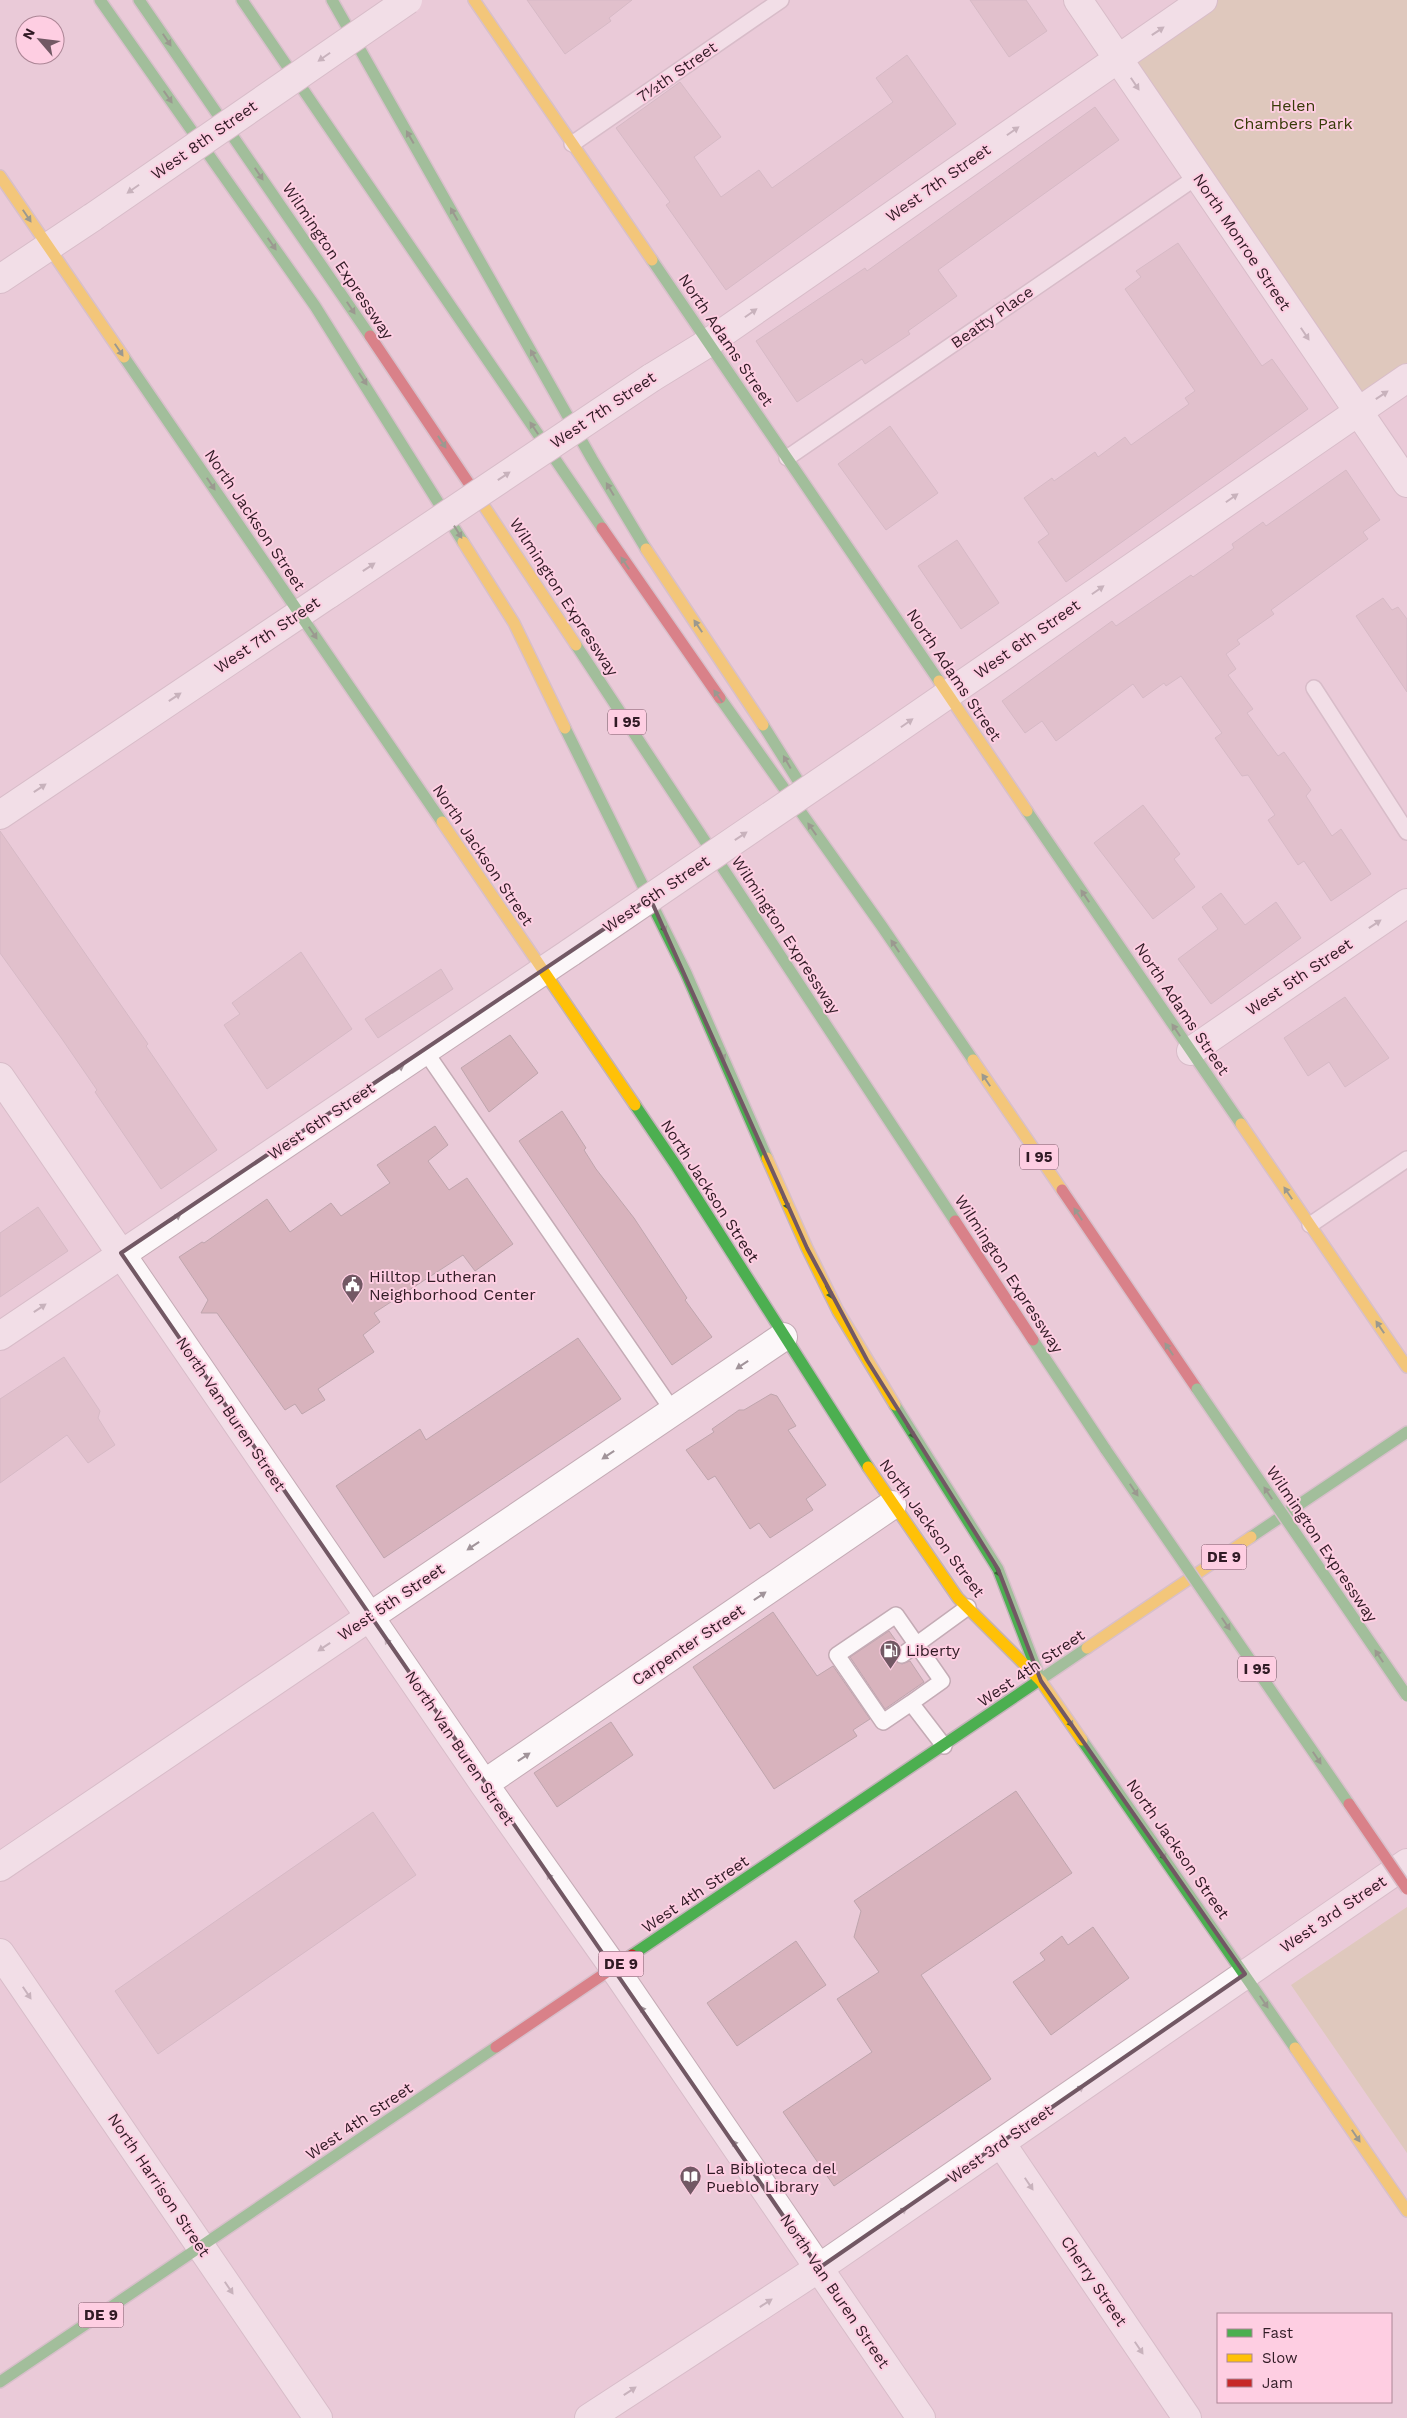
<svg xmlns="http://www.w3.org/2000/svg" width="1407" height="2418" viewBox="0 0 1407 2418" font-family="'Work Sans',sans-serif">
<rect width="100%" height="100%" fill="#eacad8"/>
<!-- green -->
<path fill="#d2c69b" d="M1203 0H1407V378L1358 411 1117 58Z
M1407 1907V2153L1291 1985Z"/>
<!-- building -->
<path fill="#d8b3bd" stroke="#bfa5ad" d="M527 0H632L609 18 611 21 565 54Z
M970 0H1026L1047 31 1009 57Z
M907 55 956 124 726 290 666 205 670 202 616 128 680 82 721 137 694 157 721 197 759 170 772 188 893 102 876 78Z
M1095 107 1119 140 938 270 957 296 908 331 910 334 865 364 862 359 797 402 756 341 865 268 867 271Z
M1178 243 1262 366 1272 359 1308 409 1066 582 1038 542 1049 534 1024 498 1052 478 1054 481 1095 452 1098 457 1125 437 1131 445 1189 404 1185 398 1195 391 1125 289 1141 277 1136 271Z
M890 426 938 493 886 530 838 464Z
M1346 470 1380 520 1363 532 1368 539 1271 610 1274 614 1237 640 1240 644 1226 654 1236 669 1228 675 1253 709 1247 713 1278 756 1284 752 1311 790 1306 796 1332 836 1341 829 1371 874 1331 901 1304 861 1298 865 1268 820 1275 815 1248 775 1242 776 1215 738 1222 733 1181 676 1166 686 1164 683 1143 698 1133 684 1056 741 1042 721 1025 733 1002 701 1112 621 1116 626 1191 575 1193 577 1234 548 1232 544 1263 522 1266 526Z
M957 540 999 603 961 629 918 566Z
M1383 598 1392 610 1398 607 1407 619V692L1356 616Z
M1143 805 1180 854 1174 859 1195 887 1153 919 1094 843Z
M0 831 148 1044 146 1046 217 1150 161 1189 95 1092 97 1090 62 1039 0 953Z
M1221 893 1245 925 1276 902 1301 938 1211 1004 1178 959 1218 929 1202 907Z
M301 952 352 1029 267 1089 224 1025 240 1014 232 1003Z
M441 969 453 989 378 1038 365 1019Z
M1345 997 1389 1058 1345 1087 1329 1062 1308 1076 1284 1038Z
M510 1035 538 1073 489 1112 461 1068Z
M562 1111 586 1148 584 1150 596 1169 634 1218 687 1298 685 1300 712 1337 672 1365 519 1141Z
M435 1126 448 1145 428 1161 449 1190 467 1178 513 1244 475 1271 463 1255 374 1313 380 1322 363 1335 374 1352 318 1389 325 1400 302 1414 295 1404 285 1410 217 1313H201L208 1300 179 1257 202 1242 204 1243 267 1199 290 1232 331 1203 341 1216 390 1183 377 1165Z
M38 1207 68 1251 0 1297V1233Z
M578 1338 621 1399 384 1558 336 1486 420 1429 426 1440Z
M64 1357 100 1411 98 1418 115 1445 88 1463 67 1435 0 1483V1399Z
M771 1394 777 1396 796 1426 788 1430 826 1485 806 1499 813 1510 770 1538 759 1523 750 1529 715 1476 708 1480 686 1450 714 1432 712 1429 739 1410H744Z
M773 1612 817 1676 833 1666 870 1719 853 1730 857 1736 774 1789 693 1667Z
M889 1631 899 1645 893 1652 894 1660 902 1664 910 1661 924 1682 885 1709 850 1657Z
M611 1722 633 1755 557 1807 534 1773Z
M1016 1791 1072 1873 921 1975 991 2079 834 2186 783 2112 872 2052 837 1999 879 1972 854 1937 861 1911 854 1901Z
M373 1812 416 1875 158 2054 115 1991Z
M1093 1927 1129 1978 1051 2035 1013 1982 1045 1960 1040 1953 1062 1936 1068 1945Z
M796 1941 826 1985 737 2046 707 2003Z"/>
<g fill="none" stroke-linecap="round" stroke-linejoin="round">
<defs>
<path id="lane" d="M572 144 781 0
M787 458 1198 176
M1314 688 1407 832
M425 1051 673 1411
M1310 1225 1407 1159
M902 1655 968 1607
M911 1703 883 1722 837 1655 896 1615 942 1681 911 1703 944 1746"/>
<path id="street" d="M1078 0 1407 483
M0 279 93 217
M651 378 708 343 1203 0
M867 750 1407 378
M0 815 329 594
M1191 1051 1407 903
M0 1077 484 1784 614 1968 921 2418
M0 1336 571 952
M484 1784 892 1505
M0 1867 783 1337
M0 1953 318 2418
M1001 2143 1187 2418
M589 2418 819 2268 1407 1863"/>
<path id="fast" d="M100 0 315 306 463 542
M139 0 370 336
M242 0 602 528
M332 0 592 459 646 549
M652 260 939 681
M124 357 442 822
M576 645 955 1221
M720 698 881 925 973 1060
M763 725 802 787
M565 728 686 973 767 1158
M1027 811 1241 1124
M635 1105 677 1167 868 1467
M1033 1340 1106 1450
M895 1405 998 1569 1041 1681
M1251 1537 1407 1432
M1082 1740 1295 2048
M632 1955 1087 1648
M0 2382 496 2047"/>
<path id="slow" d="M474 0 652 260
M0 176 124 357
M478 497 576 645
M463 542 514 623 565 728
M646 549 763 725
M939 681 1027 811
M442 822 635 1105
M973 1060 1062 1190
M1241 1124 1407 1367
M767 1158 807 1248 838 1311 895 1405
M868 1467 958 1598 1041 1681 1082 1740
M1087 1648 1251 1537
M1295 2048 1407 2211"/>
<path id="jam" d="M370 336 478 497
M602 528 720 698
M1062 1190 1197 1389
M955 1221 1033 1340
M496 2047 632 1955"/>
</defs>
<!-- lane casing -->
<use href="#lane" stroke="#c4abb5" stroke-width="18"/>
<!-- street casing -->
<use href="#street" stroke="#c4abb5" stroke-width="30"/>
<!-- fast casing -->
<use href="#fast" stroke="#c3b2b9" stroke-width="14"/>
<!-- slow casing -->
<use href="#slow" stroke="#c3b2b9" stroke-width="14"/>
<!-- jam casing -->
<use href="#jam" stroke="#c3b2b9" stroke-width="14"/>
<!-- lane -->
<use href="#lane" stroke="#fcf7f9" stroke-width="15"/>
<!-- street -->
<use href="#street" stroke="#fcf7f9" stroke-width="28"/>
<!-- fast -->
<use href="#fast" stroke="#4caf50" stroke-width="11"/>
<!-- slow -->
<use href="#slow" stroke="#ffc107" stroke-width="11"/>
<!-- jam -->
<use href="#jam" stroke="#c62828" stroke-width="11"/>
<defs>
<path id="street-bridge" d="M93 217 408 0
M329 594 651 378
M571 952 867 750"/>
<path id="fast-bridge" d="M1197 1389 1407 1696
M1106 1450 1349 1804"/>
<path id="jam-bridge" d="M1349 1804 1407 1889"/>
</defs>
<!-- street-bridge casing -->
<use href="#street-bridge" stroke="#c4abb5" stroke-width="30" stroke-linecap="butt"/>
<!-- fast-bridge casing -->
<use href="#fast-bridge" stroke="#c3b2b9" stroke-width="14" stroke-linecap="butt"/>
<!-- jam-bridge casing -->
<use href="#jam-bridge" stroke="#c3b2b9" stroke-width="14" stroke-linecap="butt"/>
<!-- street-bridge -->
<use href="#street-bridge" stroke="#fcf7f9" stroke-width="28"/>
<!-- fast-bridge -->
<use href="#fast-bridge" stroke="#4caf50" stroke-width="11"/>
<!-- jam-bridge -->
<use href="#jam-bridge" stroke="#c62828" stroke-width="11"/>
</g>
<!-- one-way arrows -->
<defs><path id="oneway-solid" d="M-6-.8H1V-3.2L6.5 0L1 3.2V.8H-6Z" transform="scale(1.25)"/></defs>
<g fill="#a1949a">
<use href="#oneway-solid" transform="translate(1158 31) rotate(-34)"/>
<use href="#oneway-solid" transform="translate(324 57) rotate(145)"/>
<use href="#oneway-solid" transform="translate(1135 84) rotate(56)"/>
<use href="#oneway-solid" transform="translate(1013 131) rotate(-35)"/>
<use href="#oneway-solid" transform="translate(133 189) rotate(145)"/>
<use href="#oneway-solid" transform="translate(751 313) rotate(-35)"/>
<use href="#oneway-solid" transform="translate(1305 334) rotate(56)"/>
<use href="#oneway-solid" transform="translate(1382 395) rotate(-34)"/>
<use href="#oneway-solid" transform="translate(504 476) rotate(-34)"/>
<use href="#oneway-solid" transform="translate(1232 498) rotate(-35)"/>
<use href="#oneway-solid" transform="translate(369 567) rotate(-34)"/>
<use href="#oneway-solid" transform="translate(1098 590) rotate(-35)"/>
<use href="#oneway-solid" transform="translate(175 697) rotate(-34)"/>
<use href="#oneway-solid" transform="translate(907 723) rotate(-35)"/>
<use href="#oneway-solid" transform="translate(40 788) rotate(-34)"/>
<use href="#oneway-solid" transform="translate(741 836) rotate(-34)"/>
<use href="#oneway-solid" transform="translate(1375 924) rotate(-34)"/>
<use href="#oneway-solid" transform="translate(398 1069) rotate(-34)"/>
<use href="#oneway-solid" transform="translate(175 1218) rotate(-34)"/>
<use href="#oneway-solid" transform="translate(40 1308) rotate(-34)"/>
<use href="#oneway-solid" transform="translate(742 1365) rotate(146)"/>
<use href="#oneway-solid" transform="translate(608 1455) rotate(146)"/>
<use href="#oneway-solid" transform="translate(473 1546) rotate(146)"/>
<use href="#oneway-solid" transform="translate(760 1596) rotate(-34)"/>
<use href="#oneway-solid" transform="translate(389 1644) rotate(-124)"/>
<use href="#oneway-solid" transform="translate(324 1647) rotate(146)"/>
<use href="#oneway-solid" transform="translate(524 1757) rotate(-34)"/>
<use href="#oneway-solid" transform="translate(551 1879) rotate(-125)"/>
<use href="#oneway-solid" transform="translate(27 1993) rotate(56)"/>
<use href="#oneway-solid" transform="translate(644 2012) rotate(-124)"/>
<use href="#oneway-solid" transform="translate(1078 2090) rotate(-35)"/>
<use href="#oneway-solid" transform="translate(736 2146) rotate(-124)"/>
<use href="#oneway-solid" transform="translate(1029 2184) rotate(56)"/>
<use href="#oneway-solid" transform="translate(901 2212) rotate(-34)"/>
<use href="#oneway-solid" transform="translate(229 2288) rotate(56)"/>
<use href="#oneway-solid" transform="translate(766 2303) rotate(-33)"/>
<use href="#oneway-solid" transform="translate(1139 2348) rotate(56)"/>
<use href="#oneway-solid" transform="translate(630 2391) rotate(-33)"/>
</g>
<g fill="#3d5e38">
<use href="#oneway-solid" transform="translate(167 40) rotate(56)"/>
<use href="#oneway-solid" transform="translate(168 97) rotate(55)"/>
<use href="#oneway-solid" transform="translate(410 137) rotate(-120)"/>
<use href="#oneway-solid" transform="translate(259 174) rotate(56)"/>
<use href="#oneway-solid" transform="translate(454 214) rotate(-119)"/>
<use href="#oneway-solid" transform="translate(27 216) rotate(56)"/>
<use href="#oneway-solid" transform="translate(272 244) rotate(55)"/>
<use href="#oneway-solid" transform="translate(351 308) rotate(56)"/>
<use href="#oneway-solid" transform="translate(119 350) rotate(56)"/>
<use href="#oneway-solid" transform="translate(534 356) rotate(-119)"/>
<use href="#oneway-solid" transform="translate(363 379) rotate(57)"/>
<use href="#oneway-solid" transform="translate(534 428) rotate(-124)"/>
<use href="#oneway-solid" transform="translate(442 442) rotate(57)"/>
<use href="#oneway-solid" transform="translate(211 484) rotate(56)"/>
<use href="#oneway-solid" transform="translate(610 489) rotate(-121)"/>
<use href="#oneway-solid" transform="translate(458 532) rotate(58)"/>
<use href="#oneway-solid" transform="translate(625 563) rotate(-124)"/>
<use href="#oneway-solid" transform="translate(698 626) rotate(-124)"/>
<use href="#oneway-solid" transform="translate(313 633) rotate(56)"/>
<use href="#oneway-solid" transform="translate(718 696) rotate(-125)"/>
<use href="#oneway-solid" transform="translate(787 762) rotate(-120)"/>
<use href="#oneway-solid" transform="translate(812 829) rotate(-125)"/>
<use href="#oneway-solid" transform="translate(1085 896) rotate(-124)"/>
<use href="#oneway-solid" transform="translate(663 926) rotate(64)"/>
<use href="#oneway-solid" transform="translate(895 946) rotate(-124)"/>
<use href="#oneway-solid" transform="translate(1176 1030) rotate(-124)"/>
<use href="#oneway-solid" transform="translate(722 1054) rotate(67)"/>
<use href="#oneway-solid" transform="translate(986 1080) rotate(-124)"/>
<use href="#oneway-solid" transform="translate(1288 1193) rotate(-124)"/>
<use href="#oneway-solid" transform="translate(786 1203) rotate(65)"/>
<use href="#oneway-solid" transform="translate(1078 1214) rotate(-124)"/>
<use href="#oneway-solid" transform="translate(829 1292) rotate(63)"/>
<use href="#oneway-solid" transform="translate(1380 1327) rotate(-124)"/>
<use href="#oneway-solid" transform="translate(1169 1349) rotate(-124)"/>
<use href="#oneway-solid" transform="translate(911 1432) rotate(58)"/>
<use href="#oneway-solid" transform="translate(1134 1490) rotate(56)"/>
<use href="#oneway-solid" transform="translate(1268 1493) rotate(-124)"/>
<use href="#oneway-solid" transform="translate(997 1570) rotate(64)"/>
<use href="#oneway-solid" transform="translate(1226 1624) rotate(56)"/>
<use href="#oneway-solid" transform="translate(1379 1656) rotate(-124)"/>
<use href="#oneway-solid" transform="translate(1069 1721) rotate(55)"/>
<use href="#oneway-solid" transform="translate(1317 1758) rotate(56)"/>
<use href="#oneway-solid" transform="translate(1162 1854) rotate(55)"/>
<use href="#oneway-solid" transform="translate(1264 2002) rotate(56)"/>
<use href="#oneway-solid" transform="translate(1356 2136) rotate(56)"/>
</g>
<!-- marked area -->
<path d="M0 0H1407V2418H0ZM650 898 807 1248 867 1360 998 1569 1041 1681 1245 1974 819 2268 121 1253Z" fill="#eacad8" fill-opacity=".55" fill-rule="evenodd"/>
<path fill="none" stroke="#725864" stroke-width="4" stroke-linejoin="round" d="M650 898 807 1248 867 1360 998 1569 1041 1681 1245 1974 819 2268 121 1253Z"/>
<!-- icons -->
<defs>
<symbol id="civic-pin" viewBox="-11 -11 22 30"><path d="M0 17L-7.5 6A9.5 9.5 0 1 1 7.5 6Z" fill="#725864" stroke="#fecee2"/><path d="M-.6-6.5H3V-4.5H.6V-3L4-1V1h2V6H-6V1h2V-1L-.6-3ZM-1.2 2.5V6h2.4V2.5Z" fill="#fff"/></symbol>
<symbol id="fuel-pin" viewBox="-11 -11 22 30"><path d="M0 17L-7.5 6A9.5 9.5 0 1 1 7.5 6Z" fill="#725864" stroke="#fecee2"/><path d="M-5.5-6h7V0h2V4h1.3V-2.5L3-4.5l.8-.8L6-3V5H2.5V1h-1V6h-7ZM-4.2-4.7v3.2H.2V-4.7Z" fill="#fff"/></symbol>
<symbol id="library-pin" viewBox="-11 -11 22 30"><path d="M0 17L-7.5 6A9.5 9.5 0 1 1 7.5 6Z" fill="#725864" stroke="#fecee2"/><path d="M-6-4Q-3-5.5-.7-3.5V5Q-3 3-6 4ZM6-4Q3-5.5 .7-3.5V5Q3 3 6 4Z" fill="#fff"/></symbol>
</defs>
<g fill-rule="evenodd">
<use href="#civic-pin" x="340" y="1272" width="25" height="34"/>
<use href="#fuel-pin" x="878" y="1638" width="25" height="34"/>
<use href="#library-pin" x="678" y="2164" width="25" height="34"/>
</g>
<g text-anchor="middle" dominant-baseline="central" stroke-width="4" stroke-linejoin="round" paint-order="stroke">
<!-- shield labels -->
<g fill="#fecee2" stroke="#6e515e" stroke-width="1">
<rect x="608" y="709.5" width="38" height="25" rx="4"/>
<rect x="1020" y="1144.5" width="38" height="25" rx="4"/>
<rect x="1201.5" y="1544.5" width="45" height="25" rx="4"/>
<rect x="1238" y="1656.5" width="38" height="25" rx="4"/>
<rect x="598.5" y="1951.5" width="45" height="25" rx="4"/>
<rect x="78.5" y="2302.5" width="45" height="25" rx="4"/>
</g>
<g font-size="15" font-weight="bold" fill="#311b25">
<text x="627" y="722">I 95</text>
<text x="1039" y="1157">I 95</text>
<text x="1224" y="1557">DE 9</text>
<text x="1257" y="1669">I 95</text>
<text x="621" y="1964">DE 9</text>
<text x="101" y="2315">DE 9</text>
</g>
<!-- street labels -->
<g font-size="16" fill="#311b25" stroke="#fecee2">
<text transform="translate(677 72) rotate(-35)">7½th Street</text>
<text transform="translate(204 140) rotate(-35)">West 8th Street</text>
<text transform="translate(938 183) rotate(-35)">West 7th Street</text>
<text transform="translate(1242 242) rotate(56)">North Monroe Street</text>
<text transform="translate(338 261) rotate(56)">Wilmington Expressway</text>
<text transform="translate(992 317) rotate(-35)">Beatty Place</text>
<text transform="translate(726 340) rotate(56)">North Adams Street</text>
<text transform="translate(603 410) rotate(-34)">West 7th Street</text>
<text transform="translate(255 520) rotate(56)">North Jackson Street</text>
<text transform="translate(564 597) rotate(57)">Wilmington Expressway</text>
<text transform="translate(267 635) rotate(-34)">West 7th Street</text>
<text transform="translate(1027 639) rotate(-35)">West 6th Street</text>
<text transform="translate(954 675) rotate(56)">North Adams Street</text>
<text transform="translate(483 855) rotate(56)">North Jackson Street</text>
<text transform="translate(656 894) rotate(-34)">West 6th Street</text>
<text transform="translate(786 935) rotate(57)">Wilmington Expressway</text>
<text transform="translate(1299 977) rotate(-34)">West 5th Street</text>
<text transform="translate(1182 1009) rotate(56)">North Adams Street</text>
<text transform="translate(321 1121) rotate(-34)">West 6th Street</text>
<text transform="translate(710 1191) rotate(57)">North Jackson Street</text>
<text transform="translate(1009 1274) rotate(57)">Wilmington Expressway</text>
<text transform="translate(231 1414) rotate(56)">North Van Buren Street</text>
<text transform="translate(932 1528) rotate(54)">North Jackson Street</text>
<text transform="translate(1322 1544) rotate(56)">Wilmington Expressway</text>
<text transform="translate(391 1602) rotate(-34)">West 5th Street</text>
<text transform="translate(688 1645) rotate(-34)">Carpenter Street</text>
<text transform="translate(1031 1668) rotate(-34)">West 4th Street</text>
<text transform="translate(460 1748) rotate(56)">North Van Buren Street</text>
<text transform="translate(1178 1849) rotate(55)">North Jackson Street</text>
<text transform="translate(695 1894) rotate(-34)">West 4th Street</text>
<text transform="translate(1333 1914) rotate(-34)">West 3rd Street</text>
<text transform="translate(359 2121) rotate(-34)">West 4th Street</text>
<text transform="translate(1000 2144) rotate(-35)">West 3rd Street</text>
<text transform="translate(159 2185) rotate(56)">North Harrison Street</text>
<text transform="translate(1094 2281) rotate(56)">Cherry Street</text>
<text transform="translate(835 2291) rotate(56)">North Van Buren Street</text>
</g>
<!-- park labels -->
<g font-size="16" fill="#383a08" stroke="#fecee2">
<text x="1293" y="105">Helen<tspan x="1293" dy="18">Chambers Park</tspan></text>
</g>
<!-- poi labels -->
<g font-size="16" fill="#311b25" stroke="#fecee2" text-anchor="start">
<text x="369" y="1276">Hilltop Lutheran<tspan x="369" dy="18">Neighborhood Center</tspan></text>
<text x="906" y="1650">Liberty</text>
<text x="706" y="2168">La Biblioteca del<tspan x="706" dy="18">Pueblo Library</tspan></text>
</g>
</g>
<!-- legend -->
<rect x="1217" y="2313" width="175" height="90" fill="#fecee2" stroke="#ac8696"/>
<rect x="1227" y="2329" width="25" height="8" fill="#4caf50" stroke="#ac8696"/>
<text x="1262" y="2338" font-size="15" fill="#311b25">Fast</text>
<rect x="1227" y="2354" width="25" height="8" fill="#ffc107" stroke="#ac8696"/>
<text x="1262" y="2363" font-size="15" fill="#311b25">Slow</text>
<rect x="1227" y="2379" width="25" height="8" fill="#c62828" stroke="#ac8696"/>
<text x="1262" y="2388" font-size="15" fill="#311b25">Jam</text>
<!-- north arrow -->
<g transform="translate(40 40) rotate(298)"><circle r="24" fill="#fecee2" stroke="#ac8696"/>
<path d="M0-4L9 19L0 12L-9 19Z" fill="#725864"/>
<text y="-8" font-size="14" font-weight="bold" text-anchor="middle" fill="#311b25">N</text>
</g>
</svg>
